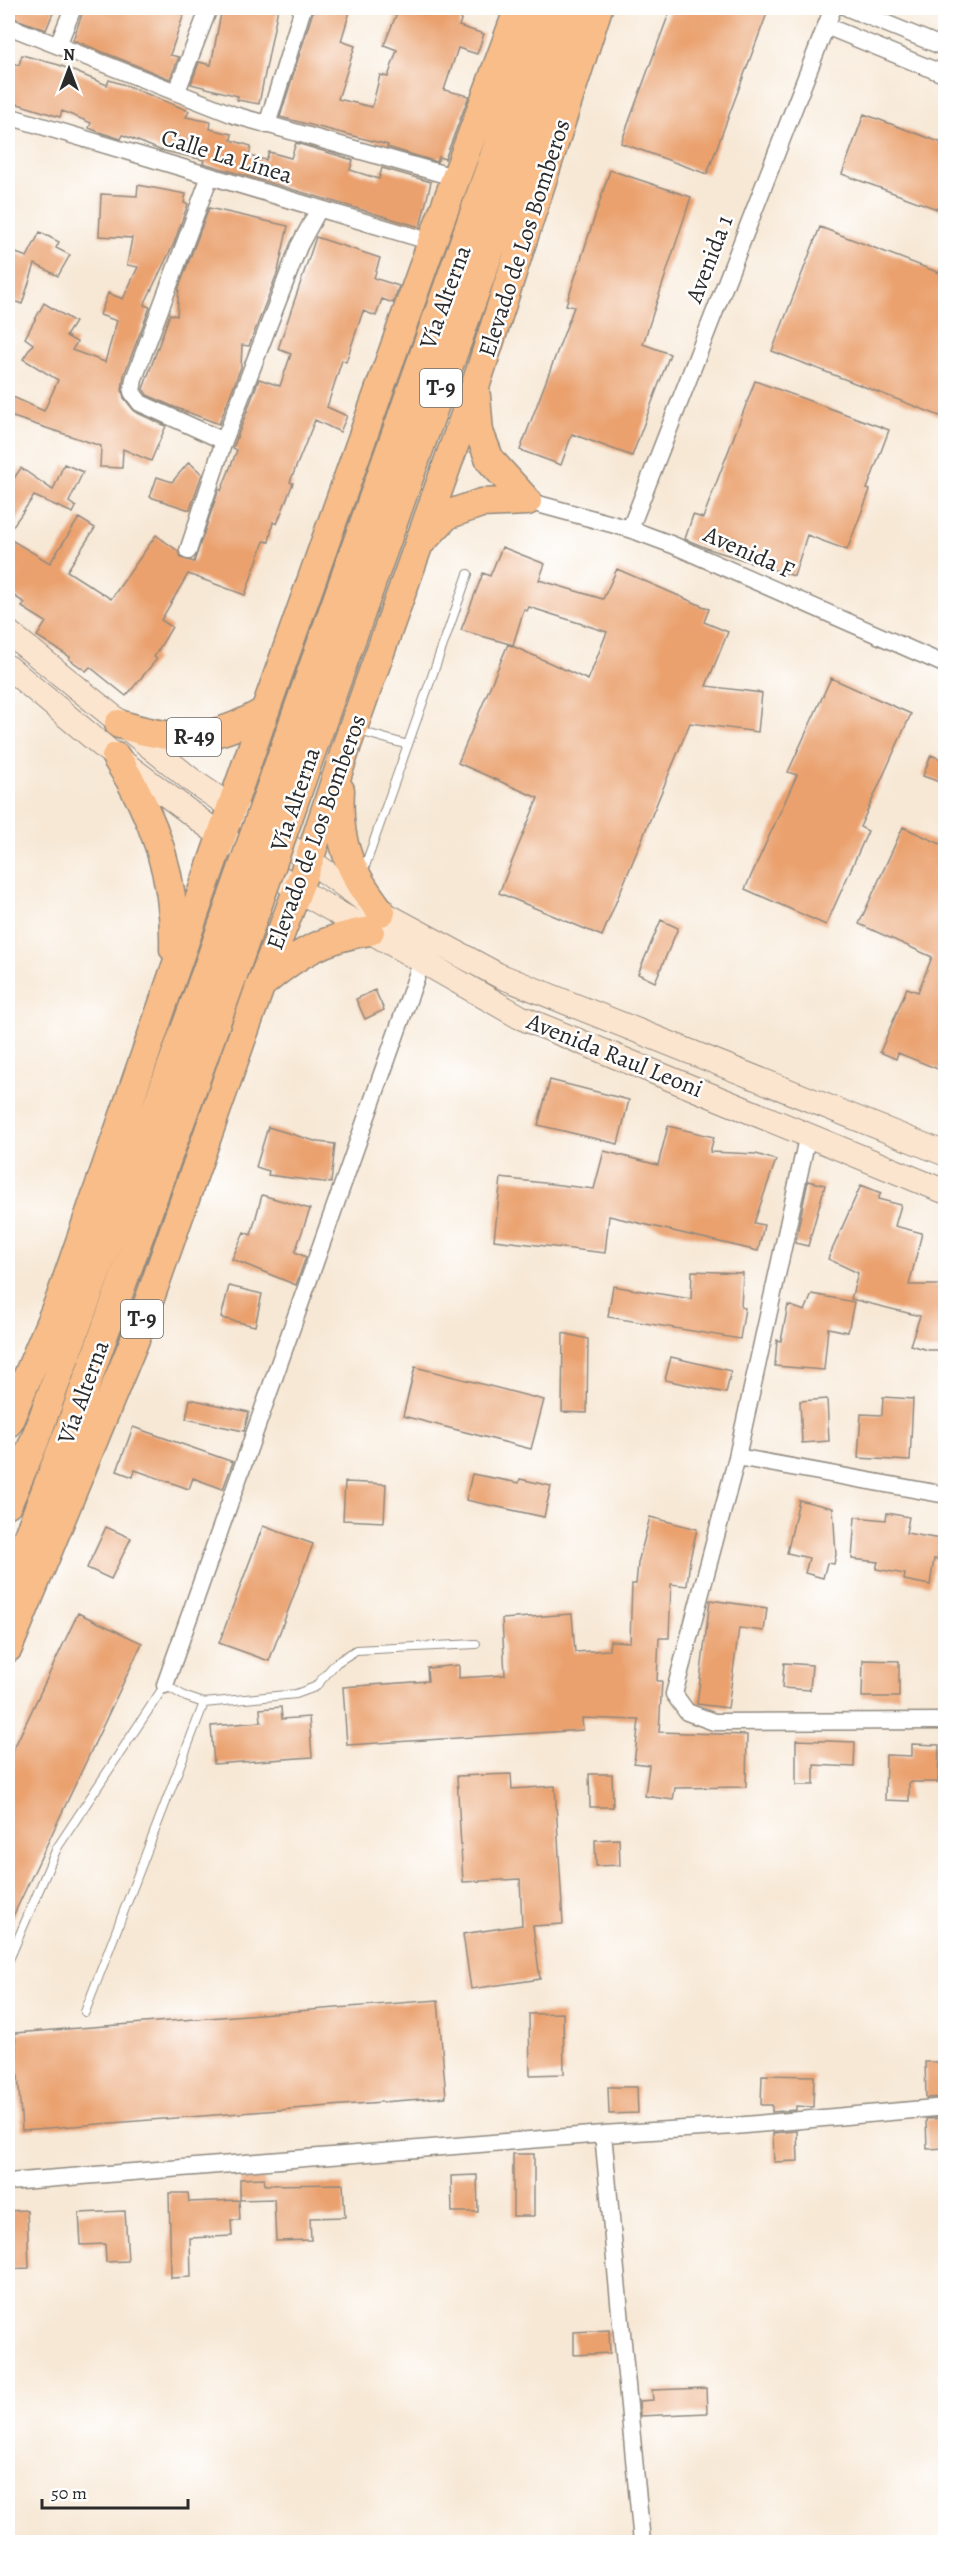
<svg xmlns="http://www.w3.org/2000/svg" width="953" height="2550" viewBox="0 0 953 2550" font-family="Alegreya,serif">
<rect width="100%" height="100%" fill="#fff"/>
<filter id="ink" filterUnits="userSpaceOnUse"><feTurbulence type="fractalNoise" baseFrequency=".0167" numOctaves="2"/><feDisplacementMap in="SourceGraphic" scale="12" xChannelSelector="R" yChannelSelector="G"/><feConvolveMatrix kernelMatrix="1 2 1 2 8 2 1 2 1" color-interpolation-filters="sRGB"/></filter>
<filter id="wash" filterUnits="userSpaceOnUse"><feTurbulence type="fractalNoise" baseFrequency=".008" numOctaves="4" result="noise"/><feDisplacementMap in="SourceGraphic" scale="24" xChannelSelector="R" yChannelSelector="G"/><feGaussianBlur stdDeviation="1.35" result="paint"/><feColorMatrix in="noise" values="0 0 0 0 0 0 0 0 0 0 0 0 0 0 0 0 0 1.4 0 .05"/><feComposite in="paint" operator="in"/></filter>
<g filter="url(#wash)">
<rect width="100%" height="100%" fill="#f7e8d5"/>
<g id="blocks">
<!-- building -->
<path fill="#eaa16e" d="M8 8H55L46 30 8 16Z
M84 8H186L170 55 179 57 170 79 73 40Z
M222 8H278L259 104 237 100 238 96 191 84 199 62 211 65Z
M314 8H351L341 41 355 46 338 99 372 107 380 75 388 77 397 50 384 45 399 8 429 15 431 8H465L459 26 484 34 477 54 458 48 444 90 469 96 445 159 439 157 437 162 387 147 388 145 280 117Z
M671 8H769L707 174 621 143Z
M22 55 59 65 107 85 109 80 125 85 189 111 186 117 211 122 210 129 232 134 231 140 251 146 249 156 266 160 269 152 291 158 296 143 353 160 350 170 379 179 382 168 431 182 420 227 203 163 204 160 160 150 123 135 121 139 102 133 89 128 91 123 62 111 60 117 8 101V62L19 65Z
M864 114 945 144V212L842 174Z
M610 170 691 197 643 344 670 354 632 456 572 434 561 465 520 450 574 307 566 305Z
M138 185 186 194 184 203 188 204 174 243 144 305 150 307 124 375 122 390 124 398 135 412 166 426 151 461 123 449 122 468 100 467 101 446 13 417 8 414V410L13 397 44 411 58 380 23 359 33 344 25 338 44 303 75 322 66 336 77 342 72 350 105 362 117 321 100 315 108 293 123 299 138 267 127 265 132 238 99 236 101 194 137 196Z
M209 208 288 226 278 271 249 346 242 345 241 367 219 424 174 407 147 395 143 389 170 314 177 316 179 287Z
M820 227 945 275V418L772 351Z
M40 232 59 242 56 248 70 255 58 276 35 264 22 304 8 299V250L27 257Z
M316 237 380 258 374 278 399 286 393 303 382 299 376 316 363 311 346 362 342 360 327 407 347 416 340 432 315 420 290 482 293 483 277 524 273 522 269 542 264 541 245 595 188 574 161 620 172 627 154 657 157 659 126 696 90 667 86 671 69 659 70 657 37 636 46 622 22 607 25 603 8 592V538L50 563 79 518 95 528 67 571 111 599 156 535 178 551 181 558 194 562 219 489 221 491 237 450 233 448 259 379 280 386 291 354 278 349Z
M755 381 889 430 867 489 870 490 847 550 807 535 794 576 709 549 685 539 693 515 703 518Z
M189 462 202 474 190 510 150 497 157 477 172 482Z
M64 464 83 472 69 502 76 507 73 513 34 496 8 533V487L21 468 53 490Z
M502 547 545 564 539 580 603 599 617 569 709 609 704 622 728 632 706 686 762 693 758 732 690 723 602 936 499 893 538 798 458 763 508 644 588 680 607 632 529 607 527 611 524 609 513 645 461 630 483 573 490 576Z
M831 678 911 714 860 827 868 831 826 925 745 889 797 775 788 772Z
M931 755 945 761V784L923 776Z
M903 827 945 846V1072L898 1053 896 1059 880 1052 907 988 918 992 932 957 859 924Z
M661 920 678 928 655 982 638 974Z
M375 990 384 1010 365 1019 356 999Z
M550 1080 629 1100 618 1144 538 1125Z
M668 1126 714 1137 710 1152 756 1154 776 1160 754 1223 764 1225 758 1251 609 1216 605 1253 494 1240 501 1178 594 1189 604 1151 658 1165Z
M268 1127 318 1142 335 1144 331 1183 268 1175 269 1171 256 1167Z
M808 1181 825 1185 808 1246 795 1243Z
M861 1185 881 1193 878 1199 901 1205 895 1226 922 1233 909 1285H945V1341L943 1350H928L910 1345 920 1316 851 1299 858 1273 828 1259Z
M262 1195 310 1209 295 1252 306 1257 296 1285 232 1259 244 1232 251 1235Z
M692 1271 743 1273 741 1307 745 1308 740 1339 608 1317 613 1286 691 1299Z
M229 1286 262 1294 255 1326 221 1318Z
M812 1294 854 1302 848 1332 828 1328 824 1370 775 1366 777 1340 781 1341 788 1305 805 1311Z
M563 1333 588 1339 587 1413 562 1412Z
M671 1357 731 1371 726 1393 665 1380Z
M415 1367 544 1400 531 1449 403 1416Z
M883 1397 913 1399 910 1461 858 1458 861 1414 882 1415Z
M190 1399 249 1412 244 1431 186 1419Z
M827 1399 829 1441 802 1443 800 1401Z
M133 1427 233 1462 223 1489 193 1478 189 1489 135 1470 133 1477 117 1471Z
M472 1474 519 1483 520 1479 551 1486 544 1517 466 1500Z
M345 1482 386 1484 384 1522 343 1520Z
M799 1500 833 1508 836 1555 834 1564 827 1563 823 1578 805 1573 809 1558 787 1553Z
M887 1513 909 1517 906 1533 945 1540V1561L934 1559 930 1585 904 1580 905 1574 876 1569 878 1562 852 1559 855 1517 886 1520Z
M650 1517 697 1529 690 1559 687 1586 671 1584 669 1638H659L657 1681H662L659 1732 747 1735 746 1787 675 1788 673 1800 645 1796 649 1765 634 1763 639 1720 582 1718 583 1730 347 1745 343 1687 428 1681 427 1668 459 1665V1678L505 1675 502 1619 572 1614 575 1652 609 1650 610 1641 630 1642 632 1584H636L638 1563Z
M263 1526 313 1544 269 1661 219 1643Z
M106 1527 131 1538 111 1579 87 1568Z
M710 1600 767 1608 764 1631 739 1628 728 1708 697 1704Z
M78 1613 142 1643 8 1927V1761Z
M863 1660 899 1661V1697H862Z
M784 1663 812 1665 810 1690 782 1688Z
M281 1707 282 1719 309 1717 312 1757 214 1764 211 1726 261 1722 260 1709Z
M796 1740 855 1742 854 1767 814 1765V1785H796Z
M912 1744 939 1745 938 1782H909V1801L885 1800 886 1755 912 1756Z
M511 1774 512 1789 555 1786 563 1924 533 1926 540 1979 471 1989 463 1934 522 1925 520 1879 463 1882 457 1776Z
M589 1774H612L613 1807H590Z
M619 1839 620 1865 596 1866 595 1840Z
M438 2000 446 2097 22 2130 15 2033Z
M563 2013 564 2074 530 2075 529 2014Z
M925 2062H945V2097L926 2098Z
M762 2075 814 2076 813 2107 796 2106V2110L772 2112V2105H761Z
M608 2087H637L638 2113 609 2114Z
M945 2118V2148L927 2149 926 2119Z
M797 2131 798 2161 774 2162 773 2133Z
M513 2154H534V2216H513Z
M477 2175 478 2212H452L451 2176Z
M264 2178 265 2185 343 2184 345 2217 310 2218 311 2240 276 2241 274 2199 240 2200V2179Z
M169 2193H188L189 2202 239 2200 240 2220H231L232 2236 190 2238 191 2277 171 2278Z
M27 2210 29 2268 8 2269V2211Z
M125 2211 128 2261 106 2262 105 2244 81 2245 79 2213Z
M609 2330 610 2353 574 2355V2332Z
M706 2388 707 2413 640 2416 639 2401 653 2400 652 2390Z"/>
</g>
</g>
<g filter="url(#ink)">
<use href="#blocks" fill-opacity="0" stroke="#918a80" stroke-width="1.5"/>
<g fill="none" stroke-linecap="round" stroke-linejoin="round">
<defs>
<path id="service" d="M356 730 408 745
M363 872 468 574
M8 1962 57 1848 165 1685 186 1697 204 1703 296 1694 315 1687 336 1663 356 1650 476 1644
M85 2012 204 1703"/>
<path id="minor" d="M848 8 946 48
M8 26 234 115 457 178
M826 26 946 75
M58 45 73 8
M177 91 209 8
M8 116 432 242
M267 125 303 8
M210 176 134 379 132 392 140 403 224 441
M527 501 630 529 673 545 946 665
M630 529 833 8
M188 551 224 441 299 246 319 209
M808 1134 737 1457 674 1694 687 1712 714 1722 946 1721
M737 1457 946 1495
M165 1685 422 961
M603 2134 642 2542
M8 2182 603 2134 734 2126 946 2107"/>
<path id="secondary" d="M8 632 194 782 309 860 381 912 498 975 946 1154
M8 667 116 757 221 836 298 890 520 1017 946 1192"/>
<path id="trunk" d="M476 396 479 432 490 460 527 501
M423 540 447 515 481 503 527 501
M119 724C176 742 212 743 265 711
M282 755 493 160 544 8
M116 757C154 815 176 879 174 949
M306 767 519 168 572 8
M340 790C337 843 349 871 381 912
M263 983C298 953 324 938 370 931
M8 1423 60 1299 265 711 432 242 519 8
M8 1503 34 1442 208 967
M8 1587 72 1423 233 975
M8 1648 138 1332 261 984 309 860 348 742 475 387 598 8"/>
</defs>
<!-- service casing -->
<use href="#service" stroke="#918a80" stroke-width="10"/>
<!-- minor casing -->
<use href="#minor" stroke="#918a80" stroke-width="19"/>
<!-- secondary casing -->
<use href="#secondary" stroke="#918a80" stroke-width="26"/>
<!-- trunk casing -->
<use href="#trunk" stroke="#918a80" stroke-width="31"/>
<!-- service -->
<use href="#service" stroke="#fff" stroke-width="8"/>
<!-- minor -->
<use href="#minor" stroke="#fff" stroke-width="16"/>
<!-- secondary -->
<use href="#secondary" stroke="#fce5cf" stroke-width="24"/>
<!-- trunk -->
<use href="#trunk" stroke="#f8bd88" stroke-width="28"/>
<defs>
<path id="trunk-bridge" d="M208 967 282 755
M233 975 306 767"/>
</defs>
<!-- trunk-bridge casing -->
<use href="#trunk-bridge" stroke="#918a80" stroke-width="31" stroke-linecap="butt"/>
<!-- trunk-bridge -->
<use href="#trunk-bridge" stroke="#f8bd88" stroke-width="28"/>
</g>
</g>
<g text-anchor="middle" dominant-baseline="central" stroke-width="5" stroke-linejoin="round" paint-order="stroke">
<!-- shield labels -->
<g fill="#fff" stroke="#6b6b6b" stroke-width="1.5">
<rect x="420" y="369" width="42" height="38" rx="4.5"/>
<rect x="167" y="718" width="54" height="38" rx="4.5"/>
<rect x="121" y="1300" width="42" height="38" rx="4.5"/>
</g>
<g font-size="22" font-weight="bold" fill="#2b2b2b">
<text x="441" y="388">T-9</text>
<text x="194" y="737">R-49</text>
<text x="142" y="1319">T-9</text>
</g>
<!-- street labels -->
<g font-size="24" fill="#2b2b2b" stroke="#fff">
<text transform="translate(227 156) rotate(17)">Calle La Línea</text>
<text transform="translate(524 238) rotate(-72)">Elevado de Los Bomberos</text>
<text transform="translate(709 259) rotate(-69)">Avenida 1</text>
<text transform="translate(445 297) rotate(-70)">Vía Alterna</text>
<text transform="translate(749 552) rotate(24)">Avenida F</text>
<text transform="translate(295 799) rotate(-71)">Vía Alterna</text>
<text transform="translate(316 832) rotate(-70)">Elevado de Los Bomberos</text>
<text transform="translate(615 1055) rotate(22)">Avenida Raul Leoni</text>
<text transform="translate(83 1392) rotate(-70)">Vía Alterna</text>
</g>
</g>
<!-- margin -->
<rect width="953" height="2550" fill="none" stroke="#fff" stroke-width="30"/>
<!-- north arrow -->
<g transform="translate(69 69)" stroke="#ffffff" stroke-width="4.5" paint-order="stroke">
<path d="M0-4.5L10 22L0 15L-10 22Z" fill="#2b2b2b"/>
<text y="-9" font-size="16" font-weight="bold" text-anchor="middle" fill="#2b2b2b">N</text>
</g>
<!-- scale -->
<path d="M42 2499v9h146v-9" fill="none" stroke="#2b2b2b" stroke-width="3"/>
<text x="51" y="2499" font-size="18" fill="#2b2b2b" stroke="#ffffff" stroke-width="4.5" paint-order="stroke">50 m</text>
</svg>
